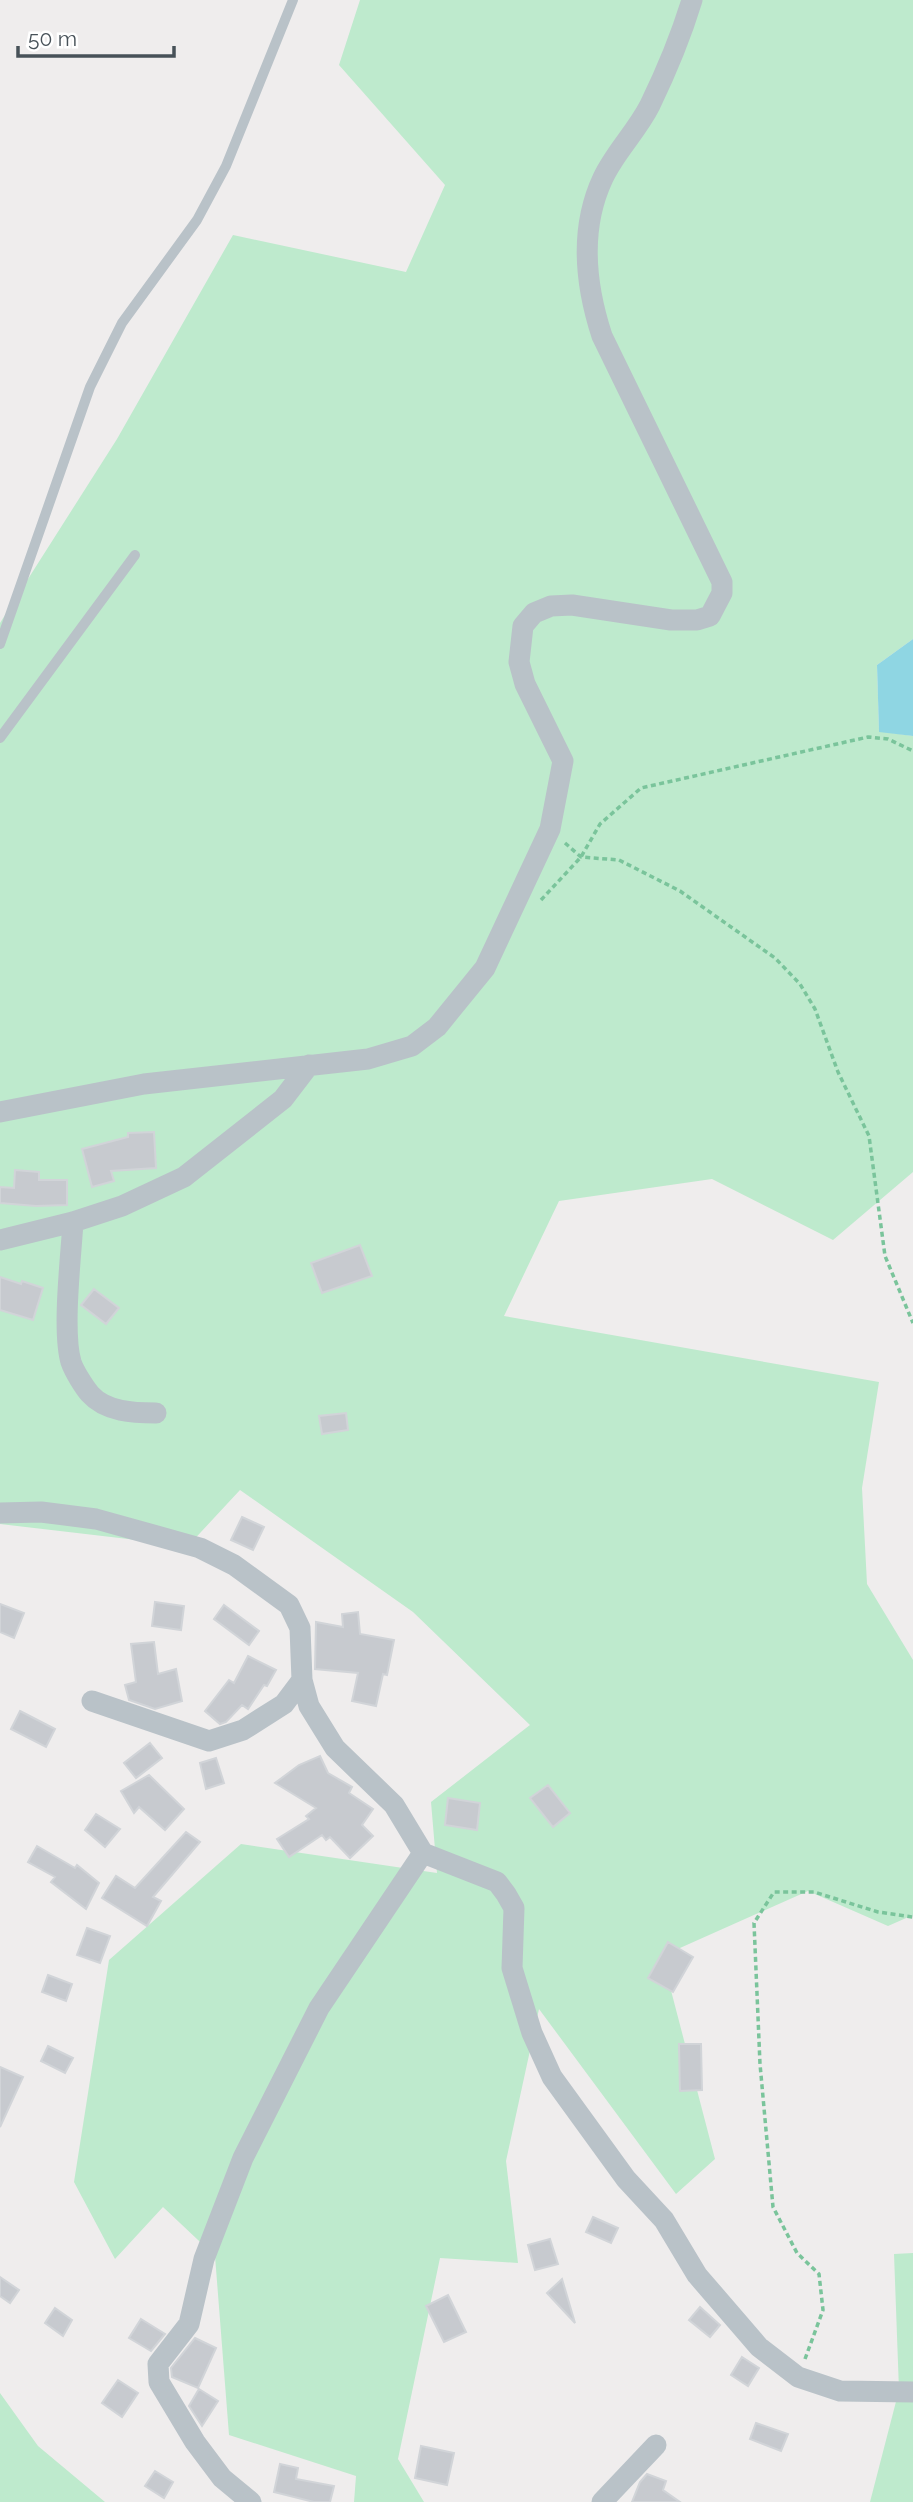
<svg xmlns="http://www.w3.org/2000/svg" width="913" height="2502" viewBox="0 0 913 2502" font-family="Raleway,sans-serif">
<rect width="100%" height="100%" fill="#efeded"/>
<!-- green -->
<path fill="#beeacd" d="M360 0H913V639L877 665 879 731 913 736V1172L833 1240 712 1179 559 1201 504 1316 879 1382 862 1488 867 1584 913 1660V1915L888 1926 808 1891 662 1956 715 2159 676 2194 539 2009 506 2161 518 2263 440 2258 398 2459 424 2502H354L356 2476 229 2435 215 2256 163 2207 115 2259 74 2182 109 1960 241 1844 437 1873 431 1802 530 1725 413 1612 240 1490 188 1546 0 1524V623L117 439 233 235 406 272 445 185 339 65Z
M913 2253V2502H870L899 2390 894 2254Z
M0 2393 38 2446 105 2502H0Z"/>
<!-- water -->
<path fill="#8fd6e3" d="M913 639V736L879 732 877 665Z"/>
<!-- building -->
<path fill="#c7cacf" stroke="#d1d4d8" stroke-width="2" d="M154 1132 156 1168 111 1171 114 1181 92 1187 82 1149 128 1137V1133Z
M15 1170 39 1172V1180H67V1205L36 1206 0 1203V1187L14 1188Z
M360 1245 372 1276 322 1293 311 1263Z
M0 1277 21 1284 22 1281 43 1288 33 1320 0 1310Z
M94 1289 119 1308 106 1324 81 1305Z
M346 1413 348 1430 322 1434 319 1416Z
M242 1517 264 1527 253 1550 231 1540Z
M155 1602 184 1606 181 1630 152 1626Z
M0 1604 24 1613 14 1638 0 1632Z
M224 1605 259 1631 249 1645 214 1619Z
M358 1612 360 1634 394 1640 387 1675 383 1674 376 1706 352 1701 358 1673 315 1669 316 1622 343 1627 342 1614Z
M154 1642 158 1674 176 1669 182 1701 155 1709 129 1700 125 1685 136 1682 131 1644Z
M248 1656 276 1670 267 1686 264 1685 248 1709 242 1705 226 1722 220 1724 205 1711 229 1680 234 1683Z
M20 1711 55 1729 46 1747 11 1729Z
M150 1743 162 1758 136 1778 124 1763Z
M320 1756 328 1773 352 1787 349 1793 373 1809 362 1825 373 1836 350 1858 330 1837 326 1840 322 1835 289 1857 277 1839 309 1819 306 1816 316 1808 275 1783 299 1765Z
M216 1758 224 1783 206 1789 200 1763Z
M149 1775 184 1809 165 1830 139 1807 134 1813 121 1791Z
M548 1785 570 1813 553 1827 530 1798Z
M448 1798 480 1803 477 1830 445 1825Z
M96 1814 120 1829 105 1847 85 1830Z
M186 1832 200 1842 153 1897 161 1901 147 1926 102 1898 116 1876 135 1888Z
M37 1846 75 1868 77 1865 99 1883 86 1909 51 1882 55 1877 28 1862Z
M87 1928 110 1936 100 1963 77 1955Z
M668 1942 693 1957 673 1992 648 1978Z
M48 1975 72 1984 66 2001 42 1992Z
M679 2044H701L702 2090 680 2091Z
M48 2046 73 2058 65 2073 41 2061Z
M0 2067 23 2077 0 2127Z
M593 2217 618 2228 611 2243 586 2232Z
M550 2239 558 2264 535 2270 528 2245Z
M0 2277 19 2290 10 2303 0 2296Z
M562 2279 575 2323 547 2293Z
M448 2295 466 2332 444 2342 426 2306Z
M700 2307 720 2325 710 2337 689 2320Z
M55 2308 72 2320 63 2336 45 2323Z
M141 2319 165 2334 151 2351 129 2338Z
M195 2338 216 2348 198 2388 172 2377 171 2368Z
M742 2357 759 2368 748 2386 731 2375Z
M118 2380 138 2393 122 2417 102 2403Z
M199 2389 218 2401 202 2426 189 2406Z
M756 2423 788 2434 781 2451 750 2439Z
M421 2446 454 2453 447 2485 415 2478Z
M280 2464 298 2468 296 2479 334 2486 330 2502H314L274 2492Z
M155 2471 173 2482 164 2498 145 2486Z
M647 2474 666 2481 663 2490 680 2502H632L640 2482Z"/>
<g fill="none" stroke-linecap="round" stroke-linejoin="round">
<!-- path -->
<path stroke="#7ac49b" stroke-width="3.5" stroke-dasharray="5 3.5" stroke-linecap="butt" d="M565 843 581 857 619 860 680 891 775 958 800 984 815 1009 838 1072 869 1136 885 1256 913 1323
M541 900 581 857 600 824 641 788 868 737 888 739 913 751
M805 2359 823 2310 819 2274 797 2253 773 2207 760 2064 754 1923 774 1892H814L878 1912 913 1917"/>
<!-- service -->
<path stroke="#b9c2c8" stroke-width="10" d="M0 644 90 387 122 323 197 220 226 166 293 0
M0 738 135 555"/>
<!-- minor -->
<path stroke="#b9c2c8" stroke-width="21" d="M0 1112 144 1084 368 1059 412 1046 437 1027 485 968 550 829 563 761 525 684 519 662 523 626 534 613 551 606 572 605 671 620H697L710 616 722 593V582L602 336C585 284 579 229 603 178 615 152 637 131 650 105 666 72 681 36 692 0
M73 1222C71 1257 62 1331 71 1362 74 1371 84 1387 90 1394 106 1412 134 1413 156 1413
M0 1240 73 1222 122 1206 184 1177 283 1099 309 1065
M0 1513 41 1512 96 1519 200 1548 234 1565 289 1605 300 1628 302 1680 309 1706 335 1748 394 1805 423 1853 497 1882 506 1894 514 1908 512 1968 532 2033 552 2077 626 2179 664 2220 697 2275 759 2347 798 2377 840 2391 913 2392
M92 1701 209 1741 243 1730 284 1704 302 1680
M251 2502 222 2478 195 2442 159 2382 158 2364 189 2324 204 2259 243 2158 319 2008 423 1853
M602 2502 656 2445"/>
</g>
<!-- scale -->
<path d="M18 46v10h156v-10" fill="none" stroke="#475158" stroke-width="3.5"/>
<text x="28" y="46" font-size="21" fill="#475158" stroke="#ffffff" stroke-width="5" paint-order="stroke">50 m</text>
</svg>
